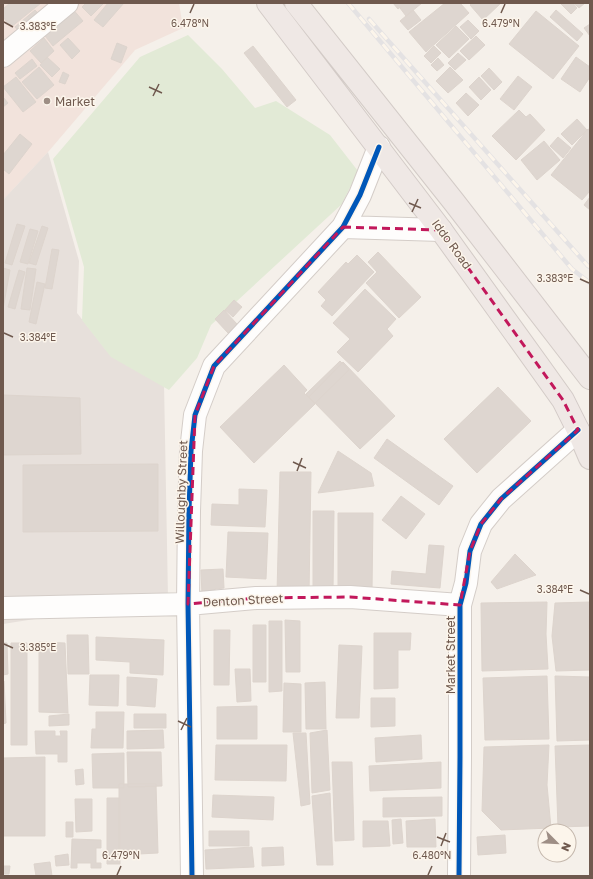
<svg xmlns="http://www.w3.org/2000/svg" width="593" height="879" viewBox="0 0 593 879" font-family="'Golos Text',sans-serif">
<rect width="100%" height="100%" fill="#f5f0ea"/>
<!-- commercial -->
<path fill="#f2e3dc" d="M3 3H179L183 28 135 50 48 152 3 200Z"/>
<!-- industrial -->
<path fill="#e7e0db" d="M48 152 79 261 77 313 106 350 164 383 168 598 3 624V200Z"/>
<!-- green -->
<path fill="#e2ead6" d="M188 35 222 69 255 108 276 101 330 135 358 171 342 204 211 325 197 358 169 390 111 357 82 320 84 267 53 159 140 57Z"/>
<!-- building -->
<path fill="#ded6d0" stroke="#ddd4cd" d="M10 3H41L11 27 3 17V9Z
M86 3H104L91 16 82 7Z
M108 3H124L103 27 94 20Z
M393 3H405L398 9Z
M406 3H422L406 16 400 8Z
M445 3H460L469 13 426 52 409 32Z
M472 3H501L483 20 470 5Z
M560 3H573L577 8 571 14Z
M574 3H585L579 8Z
M71 7 83 21 53 46 42 32Z
M35 10 43 19 23 36 15 27Z
M413 10 421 20 408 30 400 21Z
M556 10 583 34 577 41 550 17Z
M536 11 579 46 553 79 509 44Z
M468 20 479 31 471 39 460 27Z
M590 24V36L584 28Z
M456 26 469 39 449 58 436 45Z
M476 36 485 45 469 60 460 51Z
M44 38 54 51 41 63 30 51Z
M68 38 80 51 72 59 60 45Z
M117 43 127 47 121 63 111 59Z
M253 46 296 100 287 107 244 53Z
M434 46 441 53 431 63 424 56Z
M458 53 466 60 455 70 448 63Z
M47 57 60 69 52 77 40 65Z
M576 57 590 67V77L580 92 561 79Z
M438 58 444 65 437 71 431 65Z
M32 59 37 66 20 79 15 73Z
M39 67 54 85 37 99 22 82Z
M450 67 463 80 448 93 436 81Z
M489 68 502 82 494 90 481 76Z
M63 72 69 75 65 84 59 82Z
M518 76 532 87 514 110 500 99Z
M16 77 36 102 23 112 3 87Z
M479 77 491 90 481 100 469 87Z
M466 93 479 105 468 116 456 103Z
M3 97 8 103 3 107Z
M519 110 526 117 530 114 545 130 516 160 492 136Z
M577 119 587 130 572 145 561 134Z
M588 129 590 130V191L582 200 551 175Z
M20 134 32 144 9 174 3 169V155Z
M558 137 571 148 563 158 550 146Z
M544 141 560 160 537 180 521 160Z
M590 197V210L584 205Z
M17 224 25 226 12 265 5 263Z
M42 226 48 228 36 265 29 263Z
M30 229 38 231 28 264 20 262Z
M52 249 59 250 52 289 45 288Z
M378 252 421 297 399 318 366 283 377 272 368 262Z
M357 255 374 272 332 316 321 306 326 300 318 292 346 262 348 264Z
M3 268 10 270 3 309Z
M27 268 36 269 30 310 21 309Z
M19 270 25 272 15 309 8 307Z
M37 282 45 284 36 324 29 322Z
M365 289 396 319 387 329 393 336 358 372 337 352 350 339 333 323Z
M234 300 242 307 233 317 225 310Z
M224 310 237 324 228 333 215 319Z
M340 361 349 370 315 403 306 394Z
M343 362 395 416 360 449 309 397Z
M284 365 307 390 304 393 315 404 254 463 220 427Z
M498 387 531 421 477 473 444 439Z
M3 395 80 398 81 454 3 455Z
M387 439 453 486 439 505 374 458Z
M338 451 371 473 374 486 318 493Z
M158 464V531L23 532V465Z
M280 472H311L309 594 277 593Z
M239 489 267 490 265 527 211 525 212 504 239 505Z
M401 496 425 514 406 539 382 520Z
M313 511H334L333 590H313Z
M338 513H373L372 591H338Z
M228 532 268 533 266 579 226 577Z
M429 545 444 546 440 588 391 584 392 571 426 574Z
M515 554 536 575 497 589 491 582Z
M223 569 224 588 215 589V596H202L201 570Z
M547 602 546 634 548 669 482 671 481 603Z
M590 602 589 629H590V670L556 671 552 636 555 603Z
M285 620 300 621V672H286Z
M269 621H282V691L269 692Z
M253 625H266V682H253Z
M214 630H230L229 685H214Z
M374 633H411L410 650H398V688L374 689Z
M67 635H88L89 674H68Z
M96 637 164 640 163 675 130 673V662L96 660Z
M39 642 65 643 68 713 39 712Z
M3 643H7L8 674 3 675Z
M11 643H27V745H11Z
M339 645 362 646 359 718H336Z
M235 669H250L251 701 237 702Z
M90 675H119L118 706 89 705Z
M547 676 549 739 485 740 483 678Z
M555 676 590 677V740L557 741Z
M127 677 157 679 155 707 127 705Z
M3 681H4L6 723 3 724Z
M325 682 326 729H306L305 683Z
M284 683 301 684V732H283Z
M371 698H395V726L371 727Z
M257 706V739H217V707Z
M96 712H124L123 748H91L92 729H96Z
M69 714V725L49 726V716Z
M134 714H166V728H134Z
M163 730 164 748 127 749V731Z
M327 730 330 790 312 793 310 733Z
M35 731H55V736H61L60 731H67V762H58V754H36Z
M293 733H306L310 804 301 806Z
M421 735 422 759 376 762 375 738Z
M216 745H287L286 781 215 780Z
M549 745 547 785 551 828 501 830 482 811 484 747Z
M590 745V826L558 827 555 746Z
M127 752H161L162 786 128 787Z
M124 753V788H93L92 754Z
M45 757V836H3V758Z
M332 762H352L354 840 335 841Z
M441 762V788L370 791 369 766Z
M83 769 84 784 76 785 75 770Z
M119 784H156L158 853 119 855Z
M330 793 333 865H317L312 796Z
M213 795 274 797 273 820 212 817Z
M442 797V816L383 817V798Z
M107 798H120V864H107Z
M75 799H92V831L76 832Z
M401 819 403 843 393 844 392 820Z
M435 819 436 847H407L406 821Z
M363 821H388L390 846 363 847Z
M66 822H73V837H66Z
M209 831H249V846H209Z
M505 835 506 853 478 855 477 837Z
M72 839 101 840V848H96V863H101V868H91V863H77V868H71Z
M252 847 254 867 206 869 205 850Z
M283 847 284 865 262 866V848Z
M68 854 69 865 56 866 55 856Z
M50 862 52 876H36L34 864Z
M3 866H10L9 874H3Z"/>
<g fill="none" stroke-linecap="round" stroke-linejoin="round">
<defs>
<path id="minor" d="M3 56 67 3
M343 227 441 230
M3 608 188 604 256 598 350 597 460 605
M192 876 188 604 189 511 191 451 195 415 214 366 343 227 360 195 379 147
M459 876 460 757V605L466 583 470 551 481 524 501 499 578 430"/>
<path id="highway" d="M268 3 441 230 538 365 563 400 578 430 590 458
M296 3 454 202 590 378"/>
</defs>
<!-- minor casing -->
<use href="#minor" stroke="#d4cdc8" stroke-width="24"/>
<!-- highway casing -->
<use href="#highway" stroke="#d3cbc7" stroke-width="24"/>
<!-- minor -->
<use href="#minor" stroke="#fefdfc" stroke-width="22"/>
<!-- highway -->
<use href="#highway" stroke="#efe8e5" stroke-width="22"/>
<defs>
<path id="rail" d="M348 3 572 269 590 283
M369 19 588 266 590 267"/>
</defs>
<!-- rail casing -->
<use href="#rail" stroke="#e4e2e3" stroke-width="4.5"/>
<!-- rail -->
<use href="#rail" stroke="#fcf5eb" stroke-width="3" stroke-dasharray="9" stroke-linecap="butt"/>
<defs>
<path id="cycleway" d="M192 876 188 604 189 511 191 451 195 415 214 366 343 227 360 195 379 147
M459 876 460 757V605L466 583 470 551 481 524 501 499 578 430"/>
</defs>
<!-- cycleway casing -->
<use href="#cycleway" stroke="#fcf5eb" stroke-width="8"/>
<!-- cycleway -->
<use href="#cycleway" stroke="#0057b8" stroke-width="5"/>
</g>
<!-- marked area -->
<path fill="none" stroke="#c2185b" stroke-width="3" stroke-dasharray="8 5" stroke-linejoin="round" d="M343 227 441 230 563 400 578 430 501 499 481 524 470 551 460 605 350 597 256 598 188 604 195 415 214 366Z"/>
<!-- ticks -->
<path fill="none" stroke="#6f594e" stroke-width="1.5" d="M190 13 194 4M501 13 505 4M4 22 13 27M149 87 162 93M153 96 159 84M409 203 421 208M412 212 418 199M580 279 589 283M4 333 13 337M293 462 306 468M297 471 302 458M580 590 589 594M4 644 13 648M178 721 191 727M181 730 187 718M437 837 450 842M441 846 446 833M117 875 121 866M428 875 432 866"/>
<!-- markers -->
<circle fill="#9e8e85" stroke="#fcf5eb" stroke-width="1.5" cx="47" cy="101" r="4"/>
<g text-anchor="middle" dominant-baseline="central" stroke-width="3" stroke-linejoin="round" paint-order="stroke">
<!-- poi labels -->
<g font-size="12" fill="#6f594e" stroke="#fcf5eb" text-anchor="start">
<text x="55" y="101">Market</text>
</g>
<!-- street labels -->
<g font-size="12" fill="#6f594e" stroke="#fcf5eb">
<text transform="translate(452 244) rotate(54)">Iddo Road</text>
<text transform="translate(181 492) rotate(-88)">Willoughby Street</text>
<text transform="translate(243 600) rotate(-3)">Denton Street</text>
<text transform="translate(450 655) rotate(-90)">Market Street</text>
</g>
</g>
<g font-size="10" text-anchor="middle" fill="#6f594e" stroke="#fcf5eb" stroke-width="3" stroke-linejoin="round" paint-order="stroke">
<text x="190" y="27">6.478°N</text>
<text x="501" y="27">6.479°N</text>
<text x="38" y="30">3.383°E</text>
<text x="555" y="282">3.383°E</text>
<text x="38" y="341">3.384°E</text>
<text x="555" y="593">3.384°E</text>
<text x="38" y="651">3.385°E</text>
<text x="121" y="859">6.479°N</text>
<text x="432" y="859">6.480°N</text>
</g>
<!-- border -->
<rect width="593" height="879" fill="none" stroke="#6f594e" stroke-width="8"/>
<!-- north arrow -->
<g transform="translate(557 843) rotate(114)"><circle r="19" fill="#fcf5eb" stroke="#c4b7ac"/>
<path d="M0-3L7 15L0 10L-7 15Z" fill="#9e8e85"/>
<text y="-6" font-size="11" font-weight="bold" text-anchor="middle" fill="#6f594e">N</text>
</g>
</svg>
